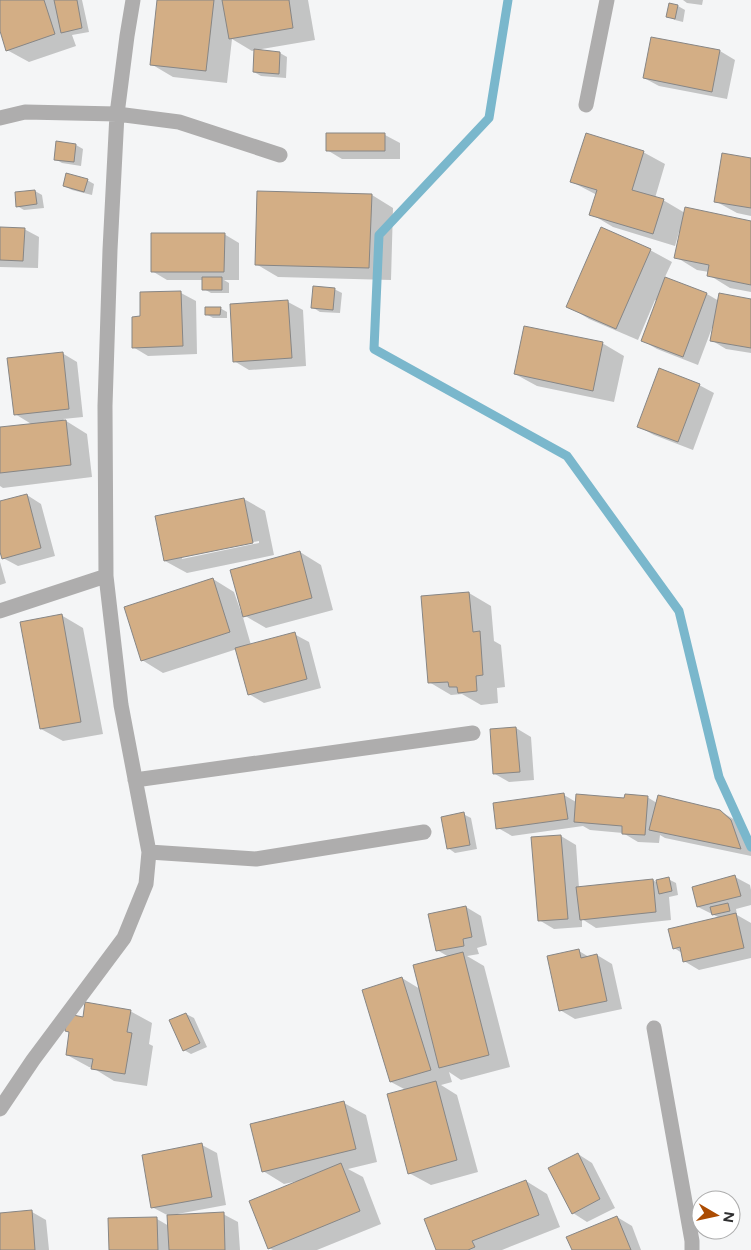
<svg xmlns="http://www.w3.org/2000/svg" width="751" height="1250" viewBox="0 0 751 1250" font-family="Figtree,sans-serif">
<rect width="100%" height="100%" fill="#f4f5f6"/>
<!-- shadow -->
<path fill="#0003" fill-rule="evenodd" d="M0 0H82L89 32 72 35 76 46 29 62 7 50 0 27Z
M159 0H308L315 40 256 50V51L280 53 287 57 286 78 261 76 254 72 256 50 252 51 232 39 227 83 173 77 151 64Z
M683 0H703L702 5 687 3Z
M678 6 685 10 683 22 675 20 668 16Z
M720 51 735 60 727 99 659 86 644 78Z
M385 135 400 143V159H342L327 150Z
M76 145 83 149 81 166 62 163 55 159Z
M643 152 665 164 655 198 663 200 685 213 751 222V292L730 288 709 275V272L697 270 676 257 681 232H679L675 246 613 227 591 214 597 195 572 182Z
M751 159V216L737 213 715 201Z
M87 180 94 184 92 195 72 190 64 186Z
M35 191 42 195 44 208 24 210 17 206Z
M372 195 393 208 391 280 278 277 256 264Z
M0 228 24 229 39 237 38 268 0 267Z
M224 234 239 243V280H224L229 283V293H211L204 289V280H167L152 271Z
M650 250 672 262 664 279 707 294 719 301H751V353L726 349 711 340 714 328H712L698 365 657 349 643 341 657 301 655 300 638 340 589 319 568 306Z
M334 289 342 293 340 313 320 312 312 307Z
M181 293 196 301 197 354 148 356 133 347 142 318Z
M288 302 303 310 306 366 249 370 234 361 231 305Z
M220 308 227 312V318H213L206 314Z
M602 343 624 356 614 402 537 386 515 374Z
M62 353 77 362 83 417 63 419 87 434 92 477 3 488 0 486V428L33 425 15 414Z
M699 385 714 393 693 450 654 435 639 427Z
M27 495 41 504 55 556 18 566 3 558 0 547V502Z
M244 499 265 511 274 555 187 573 165 561ZM259 541V543L182 559V556Z
M300 552 321 565 333 610 266 628 242 614 251 645 294 634 309 642 321 688 264 703 249 694 237 649 163 673 142 660 213 579 234 592 241 612H243Z
M0 562 6 583 0 585Z
M469 593 491 606 494 641 501 645 505 687 497 688 498 703 481 705 462 694 451 695 429 682Z
M61 615 83 628 103 734 63 741 41 729Z
M516 728 531 737 534 780 509 782 495 774Z
M564 795 576 802 647 797 657 803 720 811 735 820 745 830 751 845V856L665 838 660 835 659 843 638 842 623 833 590 830 583 826 512 836 498 828Z
M463 814 471 818 477 849 455 853 448 848Z
M561 836 576 845 579 888 653 880 656 882 668 879 676 883 678 895 669 897 671 920 596 928 582 919V927L554 929 539 920Z
M735 877 750 885 751 890V905L736 909 737 915 751 923V958L699 970 684 961 682 953 674 948 720 918 698 907Z
M466 907 481 916 487 945 477 948 479 954 467 956 484 966 510 1067 461 1080 449 1072 452 1082 441 1085 457 1095 478 1172 431 1185 409 1173 406 1090 391 1082 402 978 420 989 449 957 437 950Z
M579 951 589 957 597 955 612 964 622 1009 575 1019 560 1010Z
M130 1011 152 1023 149 1044 153 1046 147 1086 114 1081 93 1068 89 1067 67 1055 84 1018Z
M186 1014 194 1018 207 1047 191 1054 184 1050Z
M344 1103 366 1115 377 1162 348 1169 363 1177 381 1224 317 1250H273L269 1248 298 1182V1181L284 1184 263 1171Z
M202 1145 217 1153 226 1205 172 1215V1216L223 1214 238 1222 240 1250H110L157 1219 169 1226 167 1215 152 1207Z
M578 1154 592 1163 615 1208 587 1222 573 1213Z
M526 1181 547 1194 560 1227 502 1250H437Z
M32 1212 46 1220 49 1250H0V1214Z
M617 1217 632 1226 641 1250H573Z"/>
<g fill="none" stroke-linecap="round" stroke-linejoin="round">
<!-- stream -->
<path stroke="#7ab7cc" stroke-width="9" d="M508 0 489 118 379 235 374 349 567 456 679 611 719 777 751 847"/>
</g>
<!-- building -->
<path fill="#d3ae85" stroke="#878685" d="M0 0H44L55 34 6 51 0 31Z
M54 0H77L82 28 61 33Z
M157 0H214L206 71 150 65Z
M222 0H289L293 28 229 39Z
M669 3 678 5 675 19 666 17Z
M651 37 720 50 712 92 643 78Z
M254 49 280 52 279 74 253 72Z
M326 133H385V151H326Z
M586 133 644 151 632 190 664 199 653 234 589 215 597 190 570 182Z
M56 141 76 144 74 162 54 160Z
M722 153 751 158V208L714 202Z
M66 173 88 179 84 192 63 186Z
M35 190 37 204 16 207 15 192Z
M257 191 372 194 369 268 255 265Z
M685 207 751 221V285L707 276 709 265 674 258Z
M0 227 25 228 23 261 0 260Z
M601 227 651 249 616 329 566 307Z
M151 233H225L224 272H151Z
M202 277H222V290H202Z
M665 277 707 293 683 357 641 341Z
M313 286 335 288 333 310 311 308Z
M181 291 183 346 132 348V317L140 316V292Z
M719 293 751 299V348L710 341Z
M288 300 292 358 233 362 230 304Z
M205 307H221L220 315H205Z
M524 326 603 342 593 391 514 374Z
M63 352 69 409 14 415 7 358Z
M659 368 700 384 678 442 637 427Z
M66 420 71 465 0 473V427Z
M27 494 41 548 2 559 0 552V501Z
M244 498 253 543 164 561 155 516Z
M300 551 312 598 243 617 230 570Z
M213 578 230 632 141 661 124 607Z
M469 592 473 632 480 631 483 675 476 676 477 691 458 693 457 687H449L448 682 428 683 421 596Z
M62 614 81 722 40 729 20 622Z
M295 632 307 679 248 695 235 648Z
M516 727 520 772 493 774 490 729Z
M564 793 568 819 496 829 493 803Z
M576 794 624 798 625 794 648 796 645 835 622 834V826L574 822Z
M658 795 720 810 731 820 741 849 649 830Z
M464 812 470 845 447 849 441 817Z
M561 835 568 919 538 921 531 837Z
M735 875 741 896 697 907 692 887Z
M669 877 672 891 659 894 656 880Z
M653 879 656 912 580 920 576 887Z
M728 903 730 911 712 915 710 907Z
M466 906 472 937 463 939 464 946 436 951 428 914Z
M736 913 744 948 683 962 680 947 673 949 668 929Z
M579 949 581 958 597 954 607 1001 559 1011 547 956Z
M463 952 489 1055 439 1068 413 965Z
M402 977 431 1070 390 1082 362 990Z
M85 1002 131 1010 127 1032 132 1033 125 1074 91 1069 93 1059 66 1055 69 1032 65 1031 68 1014 83 1017Z
M186 1013 200 1043 183 1051 169 1020Z
M436 1081 457 1160 408 1174 387 1094Z
M344 1101 356 1149 262 1172 250 1124Z
M202 1143 212 1197 151 1208 142 1155Z
M578 1153 600 1199 572 1214 548 1168Z
M341 1163 360 1211 268 1249 249 1201Z
M526 1180 539 1215 472 1241 475 1247 468 1250H436L424 1219Z
M32 1210 35 1250H0V1213Z
M224 1212 225 1250H169L167 1215Z
M617 1216 631 1250H572L566 1237Z
M157 1217 158 1250H109L108 1218Z"/>
<g fill="none" stroke-linecap="round" stroke-linejoin="round">
<!-- minor -->
<path stroke="#aeadad" stroke-width="15" d="M586 105 607 0
M0 118 25 112 117 114 179 122 280 155
M0 611 106 576
M135 780 473 733
M149 852 256 859 424 832
M654 1028 692 1241V1250
M0 1109 33 1060 124 938 146 884 149 852 121 705 106 576 105 406 110 250 117 114 127 36 133 0"/>
</g>
<!-- north arrow -->
<g transform="translate(716 1215) rotate(99)"><circle r="24" fill="#ffffff" stroke="#acacac"/>
<path d="M0-4L9 19L0 12L-9 19Z" fill="#ac4c02"/>
<text y="-8" font-size="14" font-weight="bold" text-anchor="middle" fill="#2f2f30">N</text>
</g>
</svg>
